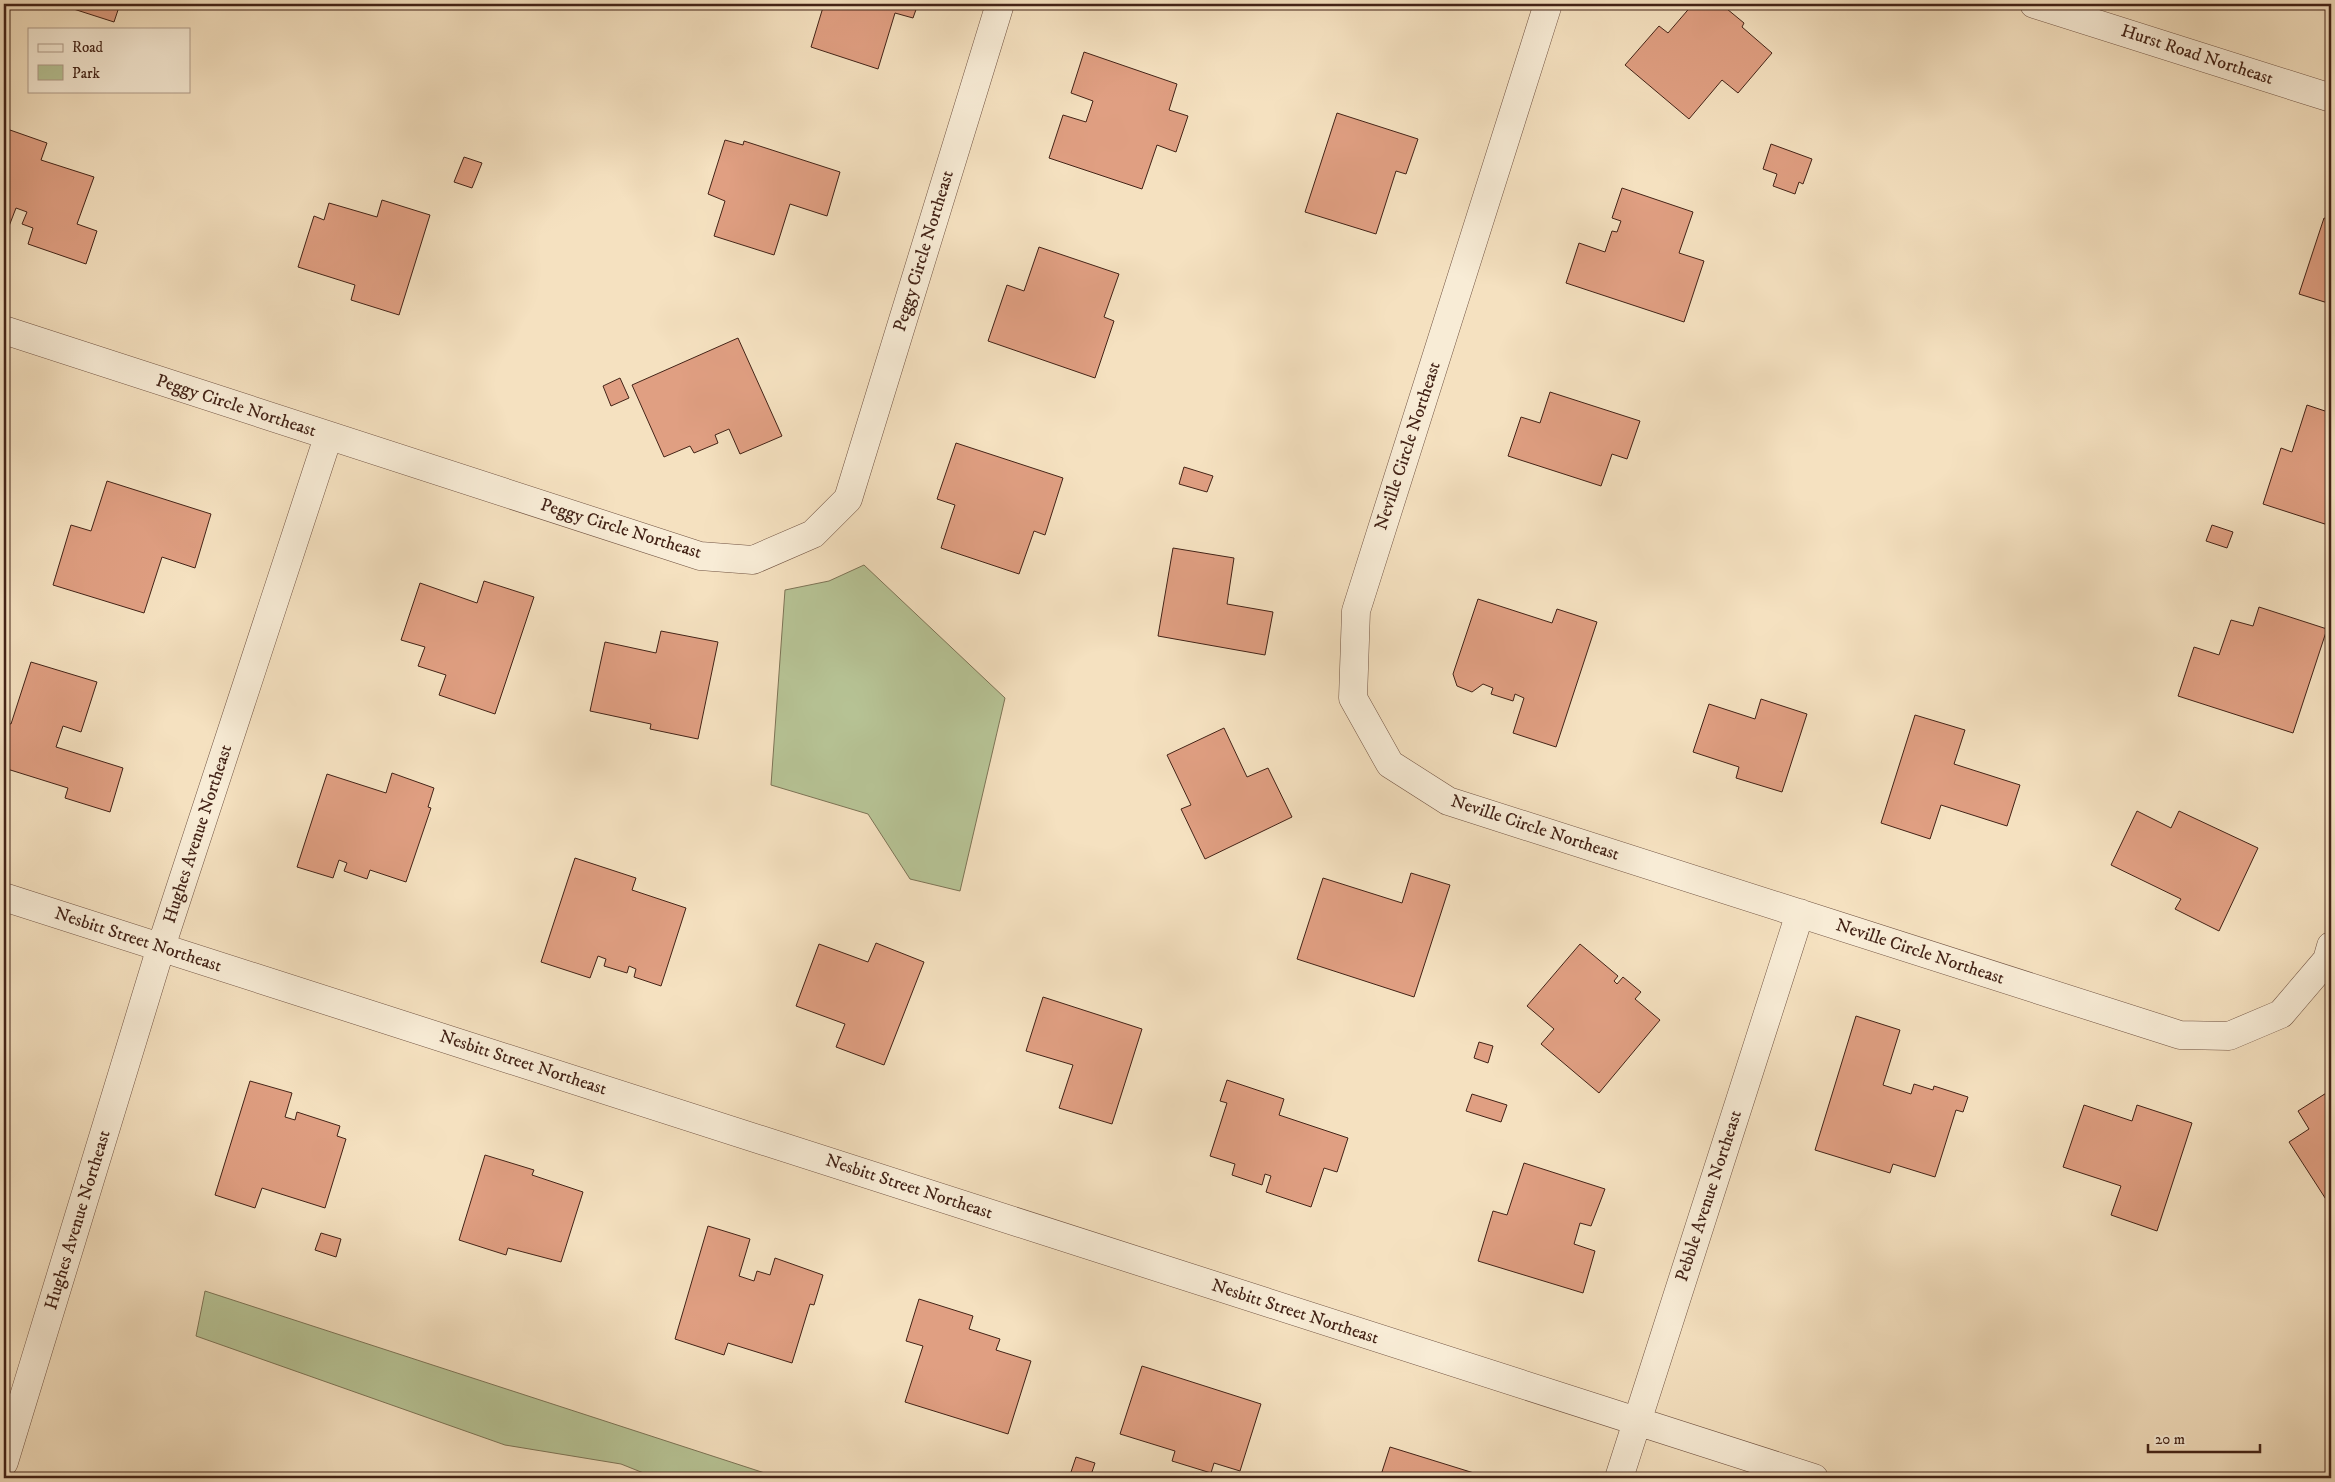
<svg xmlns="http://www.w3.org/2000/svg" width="2335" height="1482" viewBox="0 0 2335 1482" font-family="'IM FELL DW Pica',serif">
<rect width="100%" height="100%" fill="#f5e1c0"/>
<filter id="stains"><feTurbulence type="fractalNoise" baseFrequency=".004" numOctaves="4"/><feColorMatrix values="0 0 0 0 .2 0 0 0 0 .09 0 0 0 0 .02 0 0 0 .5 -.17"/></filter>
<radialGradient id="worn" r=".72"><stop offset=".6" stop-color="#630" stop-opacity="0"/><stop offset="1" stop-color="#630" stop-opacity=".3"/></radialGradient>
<!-- green -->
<path fill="#b7c496" stroke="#7d7456" d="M864 565 1005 698 960 891 910 879 868 814 771 785 785 590 829 581Z
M205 1291 780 1478H656L621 1464 505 1445 196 1336Z"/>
<!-- building -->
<path fill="#e09f82" stroke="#432317" d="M58 4H120L114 22Z
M824 4H918L913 18 895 13 878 69 811 47Z
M1693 4H1721L1744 23 1742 27 1772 53 1738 93 1722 80 1689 119 1625 65 1659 26 1668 33Z
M1084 52 1177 84 1169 110 1188 116 1176 152 1157 145 1142 189 1049 158 1063 115 1086 122 1093 101 1071 93Z
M1337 113 1418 139 1406 174 1396 171 1376 234 1305 212Z
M10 130 47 143 41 160 94 177 77 224 97 231 86 264 28 244 33 228 22 224 27 212 16 208 6 234H4V147Z
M725 140 743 145 744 141 840 172 827 216 790 204 774 255 714 236 725 201 708 194Z
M1771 144 1812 159 1803 184 1799 182 1795 194 1773 186 1777 174 1763 169Z
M464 157 482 163 472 188 454 182Z
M1622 188 1693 212 1679 253 1704 261 1684 322 1566 283 1579 243 1605 252 1612 231 1617 232 1621 221 1612 218Z
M382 200 430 215 399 315 351 300 355 285 298 267 314 216 324 220 329 203 377 217Z
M2324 218 2331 220V304L2299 294Z
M1039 247 1119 274 1104 317 1114 321 1095 378 988 341 1007 285 1024 291Z
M738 338 782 436 740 454 729 429 715 435 718 443 694 453 690 446 664 457 632 385Z
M620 378 629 398 611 406 603 386Z
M1550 392 1640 421 1627 459 1612 454 1601 486 1508 456 1521 417 1540 423Z
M2307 405 2331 413V526L2263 504 2281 448 2292 452Z
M956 443 1063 478 1045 535 1034 531 1019 574 941 548 955 505 937 499Z
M1184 467 1213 476 1207 492 1179 484Z
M107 481 211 514 195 568 162 557 144 613 53 585 71 525 91 531Z
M2212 525 2233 532 2227 548 2206 541Z
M1173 548 1234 558 1227 604 1273 612 1265 655 1158 636Z
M484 581 534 597 495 714 439 695 446 675 418 666 425 647 401 640 420 583 477 603Z
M1478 599 1552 623 1557 609 1597 622 1556 747 1513 733 1524 698 1515 694 1513 701 1491 694 1493 688 1483 684 1472 692 1457 686 1453 674Z
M2259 607 2327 629 2293 733 2178 696 2194 647 2219 655 2231 620 2253 626Z
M661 631 718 642 698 739 650 729 651 724 590 711 605 642 656 653Z
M31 662 97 682 81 732 63 726 56 747 123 768 110 812 65 798 68 788 4 768V722L11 724Z
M1761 699 1807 714 1782 792 1736 778 1739 767 1693 752 1709 704 1755 719Z
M1915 715 1965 730 1954 764 2020 785 2007 826 1941 805 1930 839 1881 823Z
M1224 728 1247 777 1268 768 1292 817 1205 859 1181 809 1191 805 1167 755Z
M392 773 434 788 428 807 431 808 406 882 370 870 367 879 344 871 347 863 339 860 333 878 297 867 327 774 386 793Z
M2137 811 2171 828 2179 811 2258 848 2219 931 2175 909 2181 899 2111 865Z
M575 858 636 878 632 890 686 908 661 986 634 977 636 969 629 966 627 973 604 966 606 959 598 956 590 978 541 962Z
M1411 873 1450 885 1414 997 1297 959 1323 878 1402 903Z
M876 943 924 962 884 1065 836 1047 845 1024 796 1006 819 944 868 962Z
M1580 944 1618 976 1614 981 1617 984 1623 977 1641 992 1635 999 1660 1020 1599 1093 1541 1044 1554 1029 1527 1006Z
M1043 997 1142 1029 1112 1124 1059 1108 1073 1065 1026 1051Z
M1856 1016 1900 1030 1883 1085 1911 1094 1914 1084 1933 1090 1934 1086 1968 1097 1963 1112 1956 1110 1935 1177 1893 1164 1890 1173 1815 1150Z
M1479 1042 1493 1046 1488 1063 1474 1058Z
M1227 1080 1284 1099 1279 1115 1348 1138 1337 1172 1324 1168 1311 1207 1266 1192 1271 1176 1265 1174 1262 1185 1232 1175 1235 1164 1210 1156 1227 1103 1220 1101Z
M250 1081 292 1093 285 1117 295 1120 297 1112 340 1126 337 1136 346 1139 325 1208 262 1188 255 1208 215 1195Z
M2331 1090V1203L2329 1204 2289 1142 2309 1129 2298 1111Z
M1472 1094 1507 1105 1501 1122 1466 1111Z
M2084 1105 2132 1121 2137 1105 2192 1123 2157 1231 2111 1215 2121 1186 2063 1167Z
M485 1155 534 1170 532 1175 583 1192 561 1262 508 1248 506 1255 459 1240Z
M1524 1163 1605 1189 1591 1226 1580 1223 1574 1244 1595 1251 1583 1293 1478 1261 1493 1211 1507 1215Z
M708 1226 750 1239 739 1276 754 1281 757 1271 770 1275 775 1258 823 1275 814 1305 810 1304 792 1363 728 1343 724 1355 675 1339Z
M321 1233 341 1239 336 1257 315 1250Z
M919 1299 973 1316 969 1329 1000 1339 996 1350 1031 1361 1008 1434 905 1402 923 1346 906 1341Z
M1142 1366 1261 1404 1240 1471 1214 1463 1211 1473 1172 1461 1175 1451 1120 1434Z
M1390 1447 1490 1478H1380Z
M1076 1457 1095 1463 1090 1478H1069Z"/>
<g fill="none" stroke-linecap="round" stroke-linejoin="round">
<defs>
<path id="minor" d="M1548 4 1356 611 1353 698 1390 764 1448 801 2180 1035 2229 1036 2281 1014 2327 960 2331 946
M2034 4 2331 98
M4 330 700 556 753 560 813 534 848 499 1000 4
M4 897 1814 1478
M4 1462 161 947 328 437
M1619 1478 1800 913"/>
</defs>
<!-- minor casing -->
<use href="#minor" stroke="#705241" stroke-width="29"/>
<!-- minor -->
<use href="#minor" stroke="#f8ecd6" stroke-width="28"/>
</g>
<g text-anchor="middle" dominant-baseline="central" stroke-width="5" stroke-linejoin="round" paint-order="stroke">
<!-- street labels -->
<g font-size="18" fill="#432317" stroke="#f8ecd6">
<text transform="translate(2197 55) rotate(18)">Hurst Road Northeast</text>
<text transform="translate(924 251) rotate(-73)">Peggy Circle Northeast</text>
<text transform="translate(236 406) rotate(18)">Peggy Circle Northeast</text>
<text transform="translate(1408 446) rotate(-72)">Neville Circle Northeast</text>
<text transform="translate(621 529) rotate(17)">Peggy Circle Northeast</text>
<text transform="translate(1535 828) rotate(18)">Neville Circle Northeast</text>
<text transform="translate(198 834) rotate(-72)">Hughes Avenue Northeast</text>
<text transform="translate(138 940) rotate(18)">Nesbitt Street Northeast</text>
<text transform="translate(1920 952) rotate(18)">Neville Circle Northeast</text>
<text transform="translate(523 1063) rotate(18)">Nesbitt Street Northeast</text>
<text transform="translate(909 1187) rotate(18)">Nesbitt Street Northeast</text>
<text transform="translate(1709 1196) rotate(-72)">Pebble Avenue Northeast</text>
<text transform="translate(78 1220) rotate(-73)">Hughes Avenue Northeast</text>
<text transform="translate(1295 1312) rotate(18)">Nesbitt Street Northeast</text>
</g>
</g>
<!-- margin -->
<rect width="2335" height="1482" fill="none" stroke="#f5e1c0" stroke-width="20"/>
<rect x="5" y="5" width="2325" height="1472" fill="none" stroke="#432317" stroke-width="2.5"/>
<rect x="10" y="10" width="2315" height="1462" fill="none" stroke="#432317"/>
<!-- legend -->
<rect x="28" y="28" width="162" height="65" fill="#f8ecd6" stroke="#b09c8a"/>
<rect x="38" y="44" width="25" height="8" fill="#f8ecd6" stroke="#b09c8a"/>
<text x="72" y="52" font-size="15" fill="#432317">Road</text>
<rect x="38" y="65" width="25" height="15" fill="#b7c496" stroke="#b09c8a"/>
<text x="72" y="78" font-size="15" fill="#432317">Park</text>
<!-- scale -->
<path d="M2148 1444v8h112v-8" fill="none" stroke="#432317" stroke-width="2.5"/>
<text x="2155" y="1444" font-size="15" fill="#432317" stroke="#f8ecd6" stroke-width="4" paint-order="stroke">20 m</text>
<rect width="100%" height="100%" filter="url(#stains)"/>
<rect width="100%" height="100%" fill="url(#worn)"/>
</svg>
